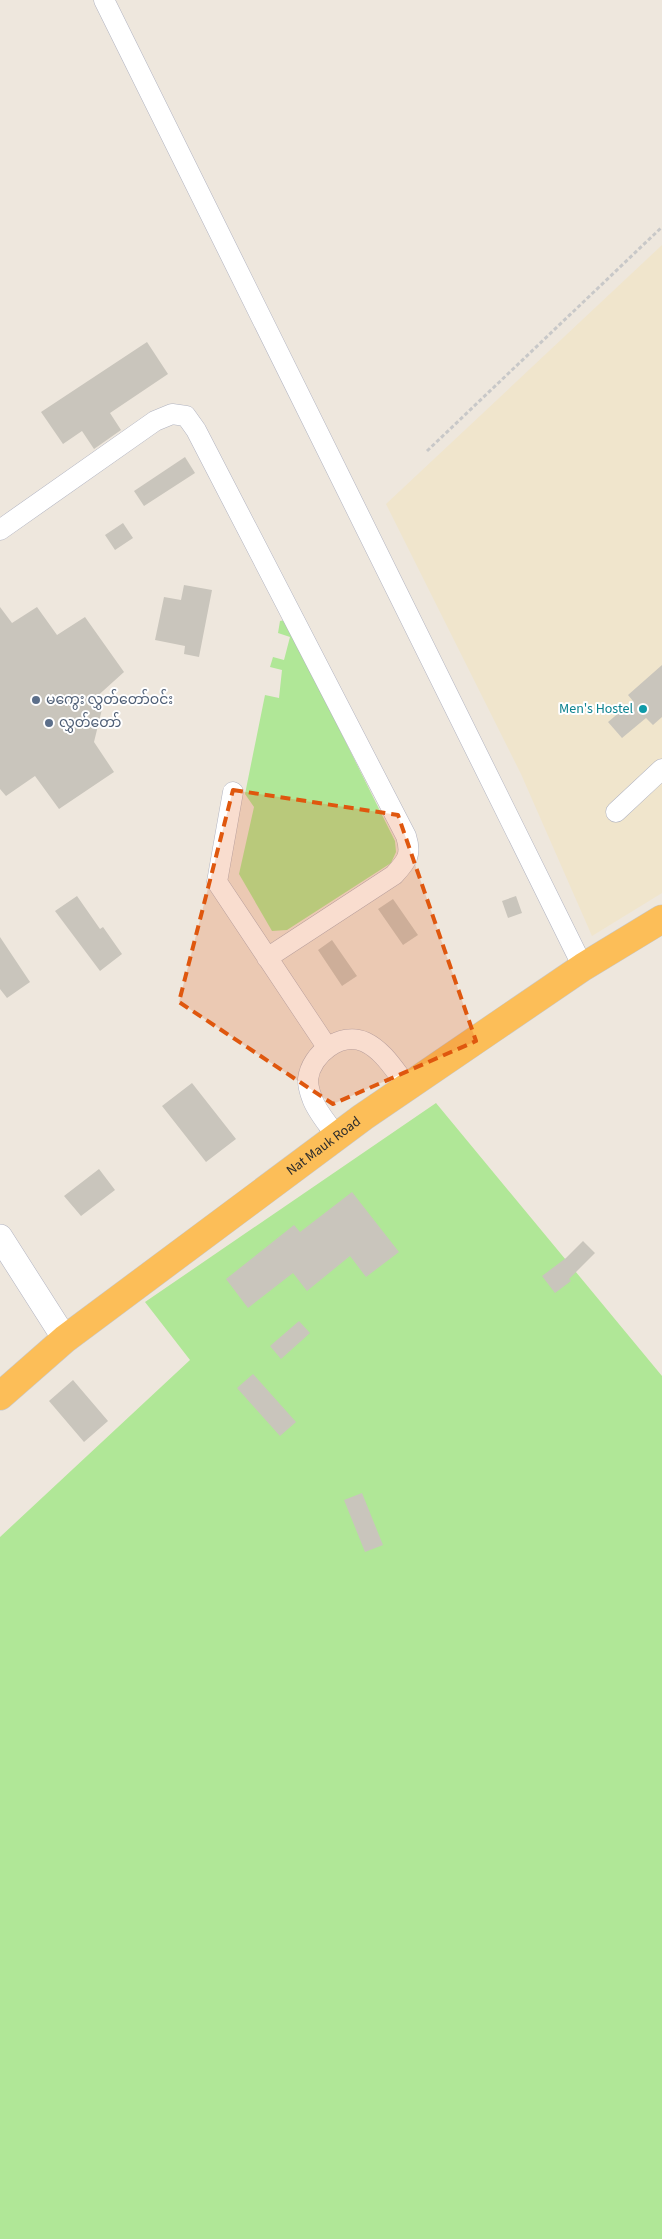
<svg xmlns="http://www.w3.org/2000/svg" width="662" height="2239" viewBox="0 0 662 2239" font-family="'Source Sans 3','Noto Sans Myanmar',sans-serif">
<rect width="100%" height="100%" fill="#eee7dd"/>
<!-- education -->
<path fill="#f0e5cc" d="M662 245V893L592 936 521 774 386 504Z"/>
<!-- green -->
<path fill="#b0e797" d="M285 620 395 841 396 852 391 863 287 930 272 931 239 874 254 807 245 794 265 695 279 698 282 670 270 667 273 657 284 660 290 637 278 633 280 621Z
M436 1103 662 1376V2239H0V1537L190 1360 145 1302Z"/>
<!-- building -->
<path fill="#c9c5bc" d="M147 342 168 374 110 413 121 430 94 449 82 431 63 444 41 412Z
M185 457 195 473 144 506 134 491Z
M123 523 133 538 115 550 105 535Z
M184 585 212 590 199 657 184 654 185 646 155 640 164 597 181 600Z
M0 607 12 623 37 607 57 635 85 617 124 672 93 700 103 705 94 742 114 772 59 809 35 776 6 796 0 789Z
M662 665V717L653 725 646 718 622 738 608 722 633 701 628 695Z
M77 896 100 929 103 927 122 954 100 971 55 911Z
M516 896 522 913 508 918 502 901Z
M393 899 418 935 403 945 378 909Z
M0 937 30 982 7 998 0 989Z
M332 940 357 976 342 986 318 950Z
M192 1083 236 1139 206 1162 162 1106Z
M99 1169 115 1190 81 1216 64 1196Z
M352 1192 399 1252 366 1277 350 1256 307 1291 293 1273 248 1308 226 1279 294 1225 300 1232Z
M583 1241 595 1253 569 1279 571 1281 555 1293 542 1276 566 1258Z
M299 1321 310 1333 281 1359 270 1346Z
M253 1374 296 1422 280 1436 237 1388Z
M73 1380 108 1421 84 1442 49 1401Z
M362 1493 383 1545 365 1552 344 1500Z"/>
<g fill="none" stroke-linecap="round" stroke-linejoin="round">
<defs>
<path id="minor" d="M104 0 583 967
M0 530 155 421 172 414 186 416 196 430 406 836C412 855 407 861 394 875L267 958
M233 792 217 882 327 1047
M616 812 662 769
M337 1137C329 1125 316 1111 312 1098 310 1093 308 1084 308 1079 311 1054 341 1031 365 1042 384 1051 395 1071 408 1087"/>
<path id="tertiary" d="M0 1237 65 1339"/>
<g id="trunk">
<path id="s1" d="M0 1396 65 1339 363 1117 583 967 662 919"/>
</g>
</defs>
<!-- minor casing -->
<use href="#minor" stroke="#b1b3c0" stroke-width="21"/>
<!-- tertiary casing -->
<use href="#tertiary" stroke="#b1b3c0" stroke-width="26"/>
<!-- trunk casing -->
<use href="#trunk" stroke="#c8c8c8" stroke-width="29"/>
<!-- path -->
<path stroke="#c8c8c8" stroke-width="3" stroke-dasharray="4 2.5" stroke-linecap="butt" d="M427 451 662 227"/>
<!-- minor -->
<use href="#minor" stroke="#fff" stroke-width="20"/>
<!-- tertiary -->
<use href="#tertiary" stroke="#fff" stroke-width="25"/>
<!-- trunk -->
<use href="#trunk" stroke="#fcbe58" stroke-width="28"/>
</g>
<!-- marked area -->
<path fill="#df570e" fill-opacity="0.2" stroke="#df570e" stroke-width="4" stroke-dasharray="10 6" stroke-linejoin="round" d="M233 790 398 815 476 1041 333 1104 179 1002Z"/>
<!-- markers -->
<g fill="#5c6f8a" stroke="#fff" stroke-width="2">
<circle cx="36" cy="700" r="5"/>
<circle cx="49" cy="723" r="5"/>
</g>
<circle fill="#0f9aa8" stroke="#fff" stroke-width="2" cx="643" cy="709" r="5"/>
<g text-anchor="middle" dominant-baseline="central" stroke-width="4" stroke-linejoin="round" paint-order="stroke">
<!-- service labels -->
<g font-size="14" fill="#4e5e75" stroke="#fff" text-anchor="start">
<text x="46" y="700">မကွေး လွှတ်တော်ဝင်း</text>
<text x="59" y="723">လွှတ်တော်</text>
</g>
<!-- culture labels -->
<g font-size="14" fill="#0d838f" stroke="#fff" text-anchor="end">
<text x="633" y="709">Men's Hostel</text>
</g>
<!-- street labels -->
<g font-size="14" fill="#2c2c2c" stroke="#fff">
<text stroke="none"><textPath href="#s1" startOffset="409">Nat Mauk Road</textPath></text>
</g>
</g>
</svg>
